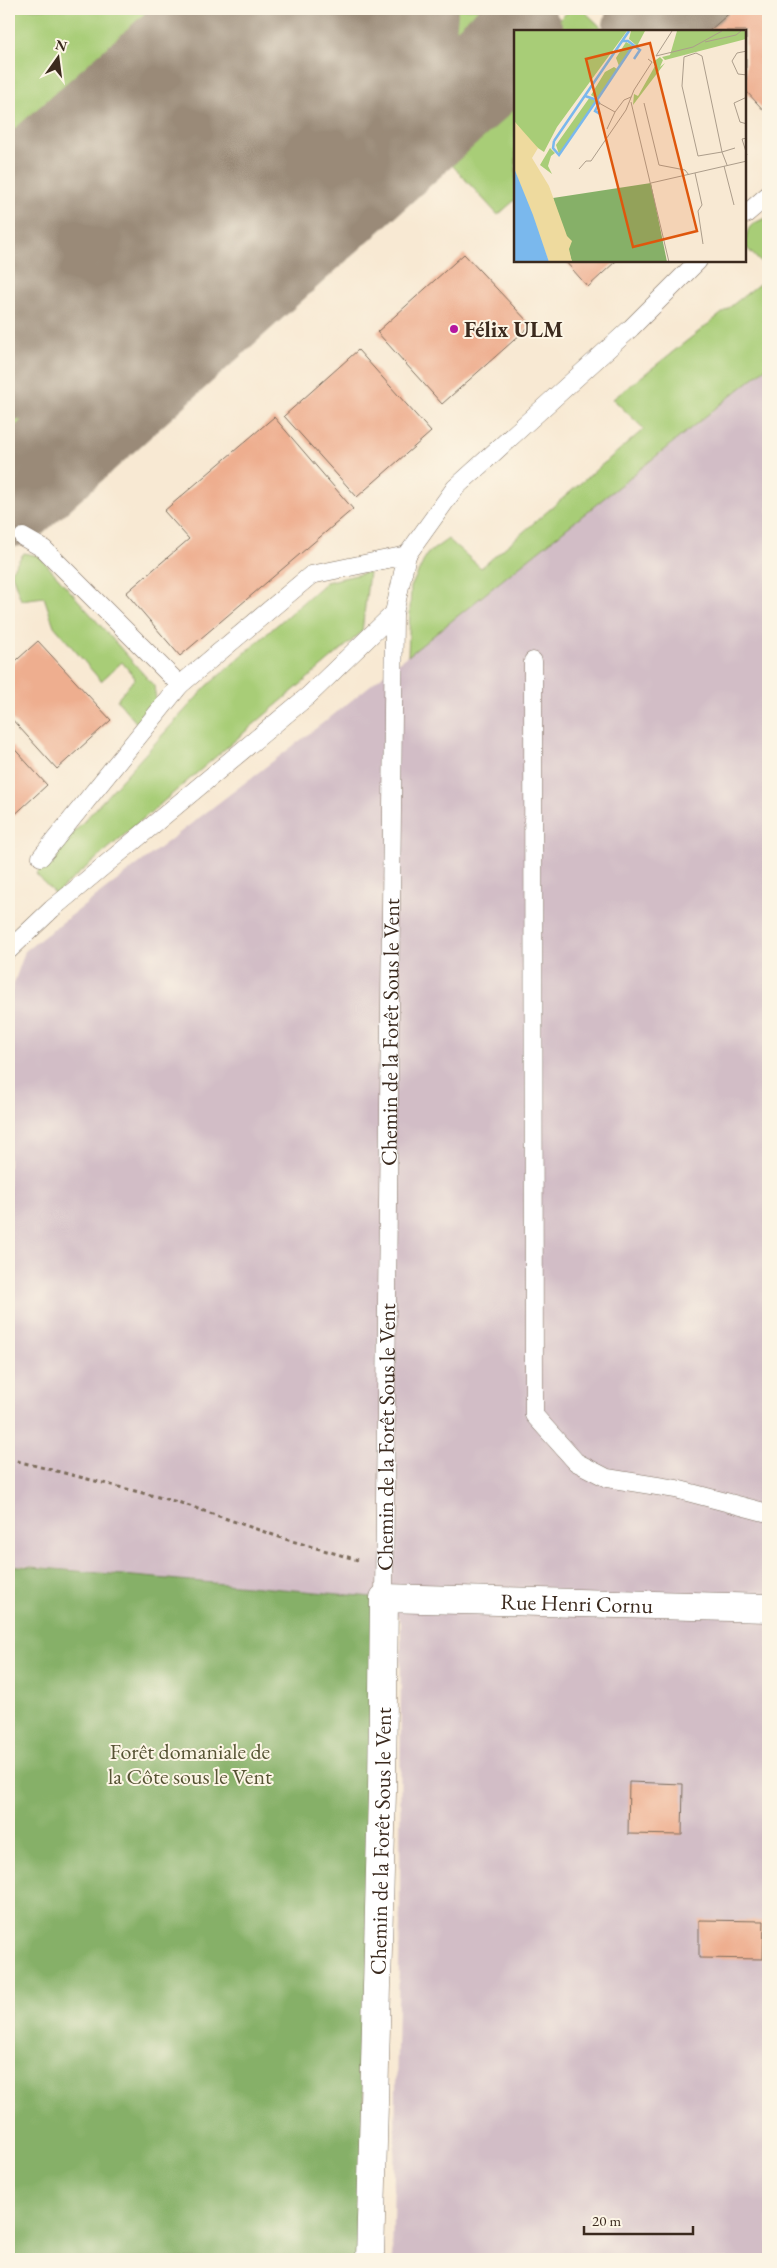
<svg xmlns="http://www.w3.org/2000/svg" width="777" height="2268" viewBox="0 0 777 2268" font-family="'EB Garamond',serif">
<rect width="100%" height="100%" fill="#fcf5e5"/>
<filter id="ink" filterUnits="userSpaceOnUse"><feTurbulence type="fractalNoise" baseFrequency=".02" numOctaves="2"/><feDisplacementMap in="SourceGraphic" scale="10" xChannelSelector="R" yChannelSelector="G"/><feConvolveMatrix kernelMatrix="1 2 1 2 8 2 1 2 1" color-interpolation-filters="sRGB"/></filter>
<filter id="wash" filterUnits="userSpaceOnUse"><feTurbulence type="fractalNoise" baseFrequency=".0096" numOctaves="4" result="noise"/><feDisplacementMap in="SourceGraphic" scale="20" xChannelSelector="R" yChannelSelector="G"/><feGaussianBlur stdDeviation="1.12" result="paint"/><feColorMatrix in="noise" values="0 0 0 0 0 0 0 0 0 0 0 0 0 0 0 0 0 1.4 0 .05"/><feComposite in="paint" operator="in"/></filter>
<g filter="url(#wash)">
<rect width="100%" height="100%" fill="#f8e9d3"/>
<!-- industrial -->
<path fill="#d2bdc6" d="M768 366V2259H392L400 1921 401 1622 384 1598 9 1564V998L25 951 332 716Z"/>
<!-- green -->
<path fill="#a8cd77" stroke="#727c4a" d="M9 9H255L9 226V161L145 40 9 157Z
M408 9H541L356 174 338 152 331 116 349 72 374 38Z
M571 9H582L605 31H546Z
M516 60V199L498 215 429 140Z
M291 163 325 203 11 486 9 483V361L181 197Z
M768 217V270L746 247C746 226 749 225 768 217Z
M768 277V366L408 656 411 587 427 554 448 539 481 568 644 429 613 399Z
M24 553 39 556 154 686 157 706 139 726 117 700 135 678 122 662 101 681 54 626 44 597 21 600 11 571Z
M369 572 362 632 55 894 36 874 206 687 326 582Z"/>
<!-- forest -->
<path fill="#86b068" stroke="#606d43" d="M9 1565 384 1598 358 2259H9Z"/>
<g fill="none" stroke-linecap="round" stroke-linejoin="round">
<!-- taxiway -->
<path stroke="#9a8a78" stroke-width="99" d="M652 31 679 9
M223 108 250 104 276 117 337 186 338 203
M9 498 516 42"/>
<!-- runway -->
<path stroke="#9a8a78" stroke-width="246" d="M9 298 335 9"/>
</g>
<g id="blocks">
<!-- building -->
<path fill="#eeae8f" d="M734 9H768V115L746 91V31H709Z
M464 254 531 325 442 404 377 332Z
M565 261H616L588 287Z
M358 350 431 432 357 497 284 416Z
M274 417 353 509 180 656 126 593 189 539 164 511Z
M38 641 111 720 57 769 9 716V667Z
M9 743 47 785 9 820Z
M629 1782 683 1784 682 1835 628 1834Z
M699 1920 764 1921 763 1959 699 1958Z"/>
</g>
</g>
<g filter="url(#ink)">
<use href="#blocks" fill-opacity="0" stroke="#7d6d5d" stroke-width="1"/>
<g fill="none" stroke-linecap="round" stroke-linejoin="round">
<defs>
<g id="lane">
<path d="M746 214 768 195"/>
<path d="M23 537 44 549 180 685 311 575 407 555"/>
<path d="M533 661 534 1415 576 1462 607 1478 676 1489 768 1513"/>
<path d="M41 857 180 685"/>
<path d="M9 950 52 909 308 696 394 613"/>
<path id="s1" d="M384 1598 394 613 407 555 455 488 631 328 698 261"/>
</g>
<g id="street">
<path id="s2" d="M370 2259 382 1792 384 1598 768 1608"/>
</g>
</defs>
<!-- lane casing -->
<use href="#lane" stroke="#7d6d5d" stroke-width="19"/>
<!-- street casing -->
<use href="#street" stroke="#7d6d5d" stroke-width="29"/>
<!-- path -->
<path stroke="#7d6d5d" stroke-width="3" stroke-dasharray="4 4" stroke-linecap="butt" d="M9 1459 178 1502 285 1539 358 1560"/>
<!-- lane -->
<use href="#lane" stroke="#fff" stroke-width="18"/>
<!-- street -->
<use href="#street" stroke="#fff" stroke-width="28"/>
</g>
</g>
<!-- markers -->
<circle fill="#b5179e" stroke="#fcf5e5" stroke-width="2" cx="454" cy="329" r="5"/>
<g text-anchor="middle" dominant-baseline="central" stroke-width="4" stroke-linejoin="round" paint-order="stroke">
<!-- poi labels -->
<g font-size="22" font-weight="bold" fill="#3b2a1e" stroke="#fcf5e5" text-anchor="start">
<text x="464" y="329">Félix ULM</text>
</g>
<!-- street labels -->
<g font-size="22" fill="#3b2a1e" stroke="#fcf5e5">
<text stroke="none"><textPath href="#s1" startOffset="566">Chemin de la Forêt Sous le Vent</textPath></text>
<text stroke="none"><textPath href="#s1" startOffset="161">Chemin de la Forêt Sous le Vent</textPath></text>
<text stroke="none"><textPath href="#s2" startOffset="854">Rue Henri Cornu</textPath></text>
<text stroke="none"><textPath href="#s2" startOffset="418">Chemin de la Forêt Sous le Vent</textPath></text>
</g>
<!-- park labels -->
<g font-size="22" fill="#565334" stroke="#fcf5e5">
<text x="190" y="1751">Forêt domaniale de<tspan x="190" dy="25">la Côte sous le Vent</tspan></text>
</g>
</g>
<!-- overview -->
<g transform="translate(514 30)">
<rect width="232" height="232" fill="#f8e9d3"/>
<path d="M0 1H113L43 97 30 122 18 114 0 91ZM117 1H131L123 16 115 9ZM163 1H232V9L151 30 148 27 156 25ZM112 12 119 16 105 36 102 28ZM146 27 149 30 146 37 151 33 119 75 120 64 124 66 141 36 139 32ZM100 37 103 39 83 69 77 65 91 42ZM76 67 82 71 45 124 42 115ZM36 118 41 123 37 126 34 136 38 144 26 135Z" fill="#a8cd77"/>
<path d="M137 153 153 232H58L39 168Z" fill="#86b068"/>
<path d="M0 91 24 118 18 128 35 156 53 206 58 211 55 219 58 232H35L0 138Z" fill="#eeda9e"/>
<path d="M0 138 19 185 35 232H0Z" fill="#7ab8ed"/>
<path fill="none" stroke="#7ab8ed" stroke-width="2.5" d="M108 11H114L126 20 120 29M86 84 81 81 85 73 83 70 119 16M40 111 39 118 45 125 83 70 71 66M40 111 115 1"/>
<path fill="none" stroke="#ac9d8b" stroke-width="1" d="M191 12 222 5 227 1M233 21 223 23 218 31 224 44 233 45M142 26 179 17 208 1M142 26 158 1M233 67 220 73 226 92 233 94M117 72 155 232M85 73 101 82 110 70 117 67M130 73 145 135 171 140 175 145M93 99 101 82M233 108 228 109 233 125M213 135 208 122 188 26 182 23 170 27 168 56 184 126 208 122 221 118M210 136 220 175M65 139 72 131H77L112 80 120 60 138 32 134 29M181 143 188 175 184 181 189 214M137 153 233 131"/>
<path fill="#df570d" fill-opacity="0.15" stroke="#df570d" stroke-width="2.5" d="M136 13 183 201 119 217 72 29Z"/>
<rect width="232" height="232" fill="none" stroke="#3b2a1e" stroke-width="2.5"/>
</g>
<!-- margin -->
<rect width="777" height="2268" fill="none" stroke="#fcf5e5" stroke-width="30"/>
<!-- north arrow -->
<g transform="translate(58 58) rotate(14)" stroke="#fcf5e5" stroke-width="4" paint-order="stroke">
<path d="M0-4L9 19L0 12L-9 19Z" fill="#3b2a1e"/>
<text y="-8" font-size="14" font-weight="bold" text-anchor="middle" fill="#3b2a1e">N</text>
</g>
<!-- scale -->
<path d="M584 2226v8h109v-8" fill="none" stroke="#3b2a1e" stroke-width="2.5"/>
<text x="592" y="2226" font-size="15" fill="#3b2a1e" stroke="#fcf5e5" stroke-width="4" paint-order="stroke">20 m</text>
</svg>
